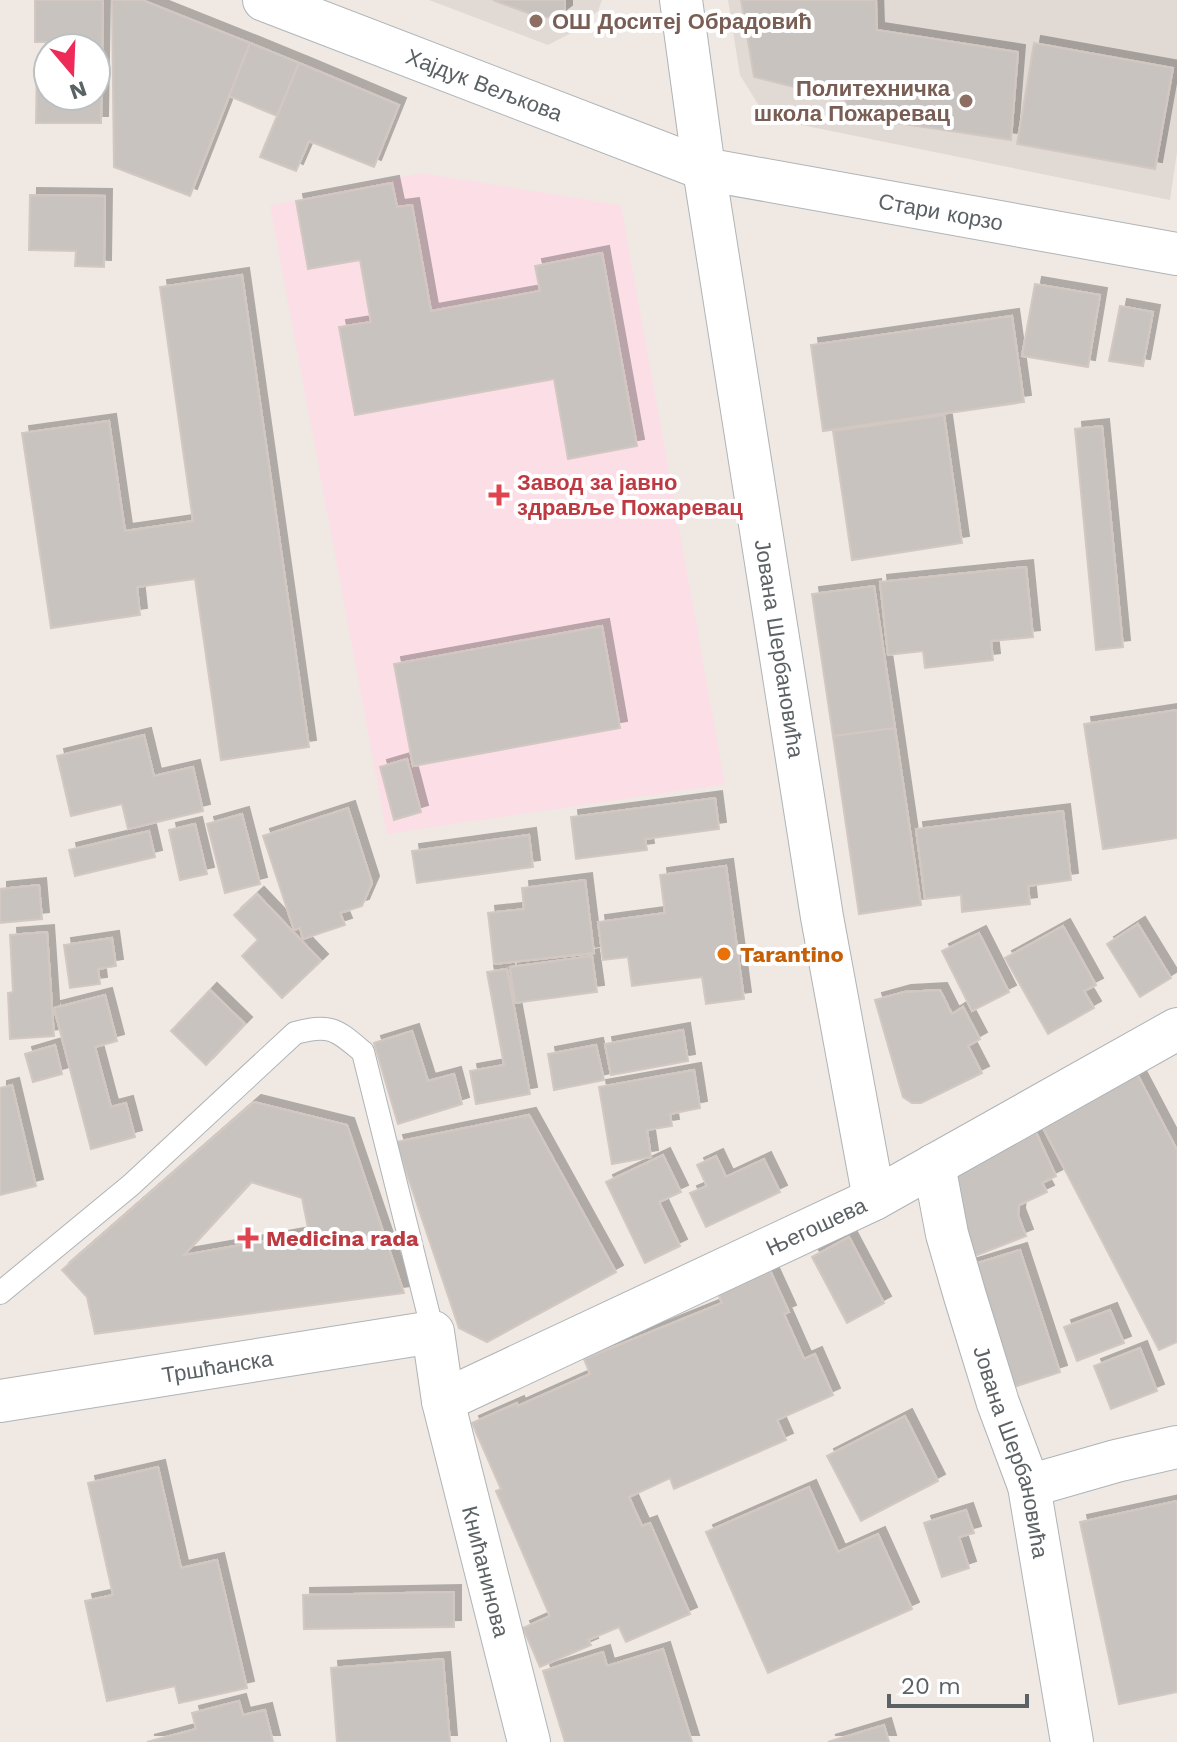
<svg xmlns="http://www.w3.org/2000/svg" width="1177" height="1742" viewBox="0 0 1177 1742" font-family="'Work Sans',sans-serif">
<defs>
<filter id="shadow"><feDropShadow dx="7" dy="-7" stdDeviation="0" flood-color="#0004"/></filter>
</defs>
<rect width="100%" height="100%" fill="#efe8e3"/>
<!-- education -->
<path fill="#e1d9d4" d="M429 0H602L598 11 573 32 548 45Z
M728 0H1177V152L1170 200 777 120 761 109 740 75Z"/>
<!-- medical -->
<path fill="#fcdfe6" d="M420 173 621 205 725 784 387 834 270 206Z"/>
<!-- building -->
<path fill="#c9c3c0" stroke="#d3c8c1" stroke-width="2" fill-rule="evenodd" filter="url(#shadow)" d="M35 0H103L101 123H36L37 65 48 66V96H96V48H62V42H35Z
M112 0H142L250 43 190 196 114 167Z
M493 0H565V12L557 18 536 16Z
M741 0H876L877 30 1018 52 1011 140 844 115 846 100 754 77Z
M250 43 299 63 277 116 229 96Z
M1034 43 1173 68 1155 169 1017 144Z
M299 63 399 105 374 167 309 141 296 171 260 157Z
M392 183 397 207 412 205 431 311 540 291 535 266 602 253 637 446 568 459 554 379 355 415 339 327 371 322 360 260 308 269 296 201Z
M30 195 105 196 104 267 75 266 76 251 29 250Z
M242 275 309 747 221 760 195 579 137 587 140 615 51 628 22 433 109 421 125 531 193 521 160 287Z
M1035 284 1100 295 1088 367 1022 356Z
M1120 306 1153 312 1143 366 1109 361Z
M1012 316 1024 402 823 431 811 345Z
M944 415 962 543 852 560 833 431Z
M1102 426 1123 647 1096 650 1075 429Z
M1026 567 1033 637 991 641 993 660 925 668 923 651 888 655 880 582Z
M874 586 895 728 833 736 812 594Z
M602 626 620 728 413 766 394 664Z
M1177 710V838L1103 849 1084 724Z
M895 728 921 905 859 914 833 736Z
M144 735 154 776 193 767 203 811 128 829 122 804 71 816 57 756Z
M407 759 421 812 394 820 380 767Z
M715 798 719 829 645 839 647 850 576 859 571 817Z
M348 808 372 883 362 906 340 913 345 925 303 939 300 928 294 930 263 836Z
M1063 811 1071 880 1028 886 1030 904 962 912 961 895 925 899 916 829Z
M242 814 260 884 225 893 207 824Z
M195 824 207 874 180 880 169 830Z
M149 831 155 857 75 876 69 850Z
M529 835 533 867 417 883 412 851Z
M726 866 744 999 706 1004 702 977 632 986 628 957 603 960 598 922 665 913 660 875Z
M585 880 594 953 494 964 488 913 524 909 522 888Z
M39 885 42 919 0 923V889Z
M257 894 321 961 282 998 242 956 258 940 234 915Z
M1138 924 1171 978 1140 997 1107 944Z
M1063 926 1096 985 1084 991 1094 1008 1048 1034 1005 958Z
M47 932 54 1036 10 1039 8 993 13 992 10 935Z
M979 933 1009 992 972 1011 942 951Z
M112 938 116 966 98 969 100 984 70 988 64 945Z
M592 956 597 992 515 1003 510 967Z
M507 969 530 1094 476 1104 470 1071 504 1065 487 972Z
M210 990 245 1024 206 1065 171 1031Z
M940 990 952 1014 963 1007 980 1039 968 1046 982 1073 921 1103H912L903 1097 875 1000 904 992Z
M105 995 117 1041 95 1047 111 1107 126 1103 135 1137 91 1149 54 1008Z
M683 1030 688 1061 611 1075 605 1044Z
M412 1031 428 1081 454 1074 462 1104 398 1124 374 1043Z
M55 1045 62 1074 33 1082 25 1054Z
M596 1045 604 1080 554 1090 548 1054Z
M694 1070 700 1108 670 1114 672 1126 647 1130 651 1157 612 1164 599 1087Z
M1136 1072 1177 1150V1342L1159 1350 1040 1122Z
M12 1085 36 1186 0 1195V1088Z
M254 1102 347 1125 404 1293 95 1334 87 1297 62 1270ZM251 1182 302 1198 309 1233 184 1255Z
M529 1115 616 1272 487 1342 459 1328 396 1142Z
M1034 1128 1056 1176 1042 1183 1047 1192 1019 1205 1018 1215 1026 1236 970 1258 944 1175Z
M663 1155 681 1192 659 1202 680 1246 645 1263 606 1182Z
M716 1156 726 1177 764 1159 780 1192 706 1227 690 1193 707 1186 697 1165Z
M849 1237 884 1303 847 1323 812 1257Z
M1020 1250 1060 1372 1008 1389 968 1266Z
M768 1266 789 1312 784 1314 804 1359 815 1354 833 1395 777 1420 786 1440 674 1489 670 1478 629 1497 642 1526 650 1523 690 1614 626 1642 619 1627 588 1640 591 1645 540 1667 523 1628 550 1616 496 1491 501 1489 472 1423 517 1403 518 1406 590 1374 584 1359 722 1303 716 1289Z
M1110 1310 1124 1343 1077 1361 1064 1327Z
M1140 1348 1157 1391 1111 1409 1094 1366Z
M905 1416 938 1481 861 1521 827 1456Z
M158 1467 181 1568 217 1560 247 1688 179 1703 175 1686 107 1701 85 1601 113 1595 88 1483Z
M809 1487 838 1552 878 1534 912 1609 768 1673 706 1532Z
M1177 1501V1692L1119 1704 1080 1522Z
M966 1510 974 1533 959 1537 969 1568 942 1577 924 1523Z
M454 1592V1627L304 1629 303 1595Z
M663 1649 692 1742H565L543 1671 603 1652 607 1666Z
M443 1659 450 1742H337L331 1668Z
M239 1701 243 1715 265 1710 273 1742H147L196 1729 192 1713Z
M884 1725 889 1742H828Z"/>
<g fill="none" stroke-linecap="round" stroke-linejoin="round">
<defs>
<path id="service" d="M0 1293 131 1185 295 1033C330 1023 337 1030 363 1052L433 1332"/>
<g id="minor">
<path id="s1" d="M264 0 704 169 1177 254"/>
<path id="s2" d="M681 0 704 169 822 917 874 1199"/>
<path id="s3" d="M934 1165 947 1234 965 1296 998 1403 1029 1486 1072 1742"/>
<path id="s4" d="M0 1401 433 1332 443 1401 529 1742"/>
<path id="s5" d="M443 1401 874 1199 1177 1029"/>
<path d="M1029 1486 1116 1461 1177 1447"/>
</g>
</defs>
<!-- service casing -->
<use href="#service" stroke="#afb4b7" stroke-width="24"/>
<!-- minor casing -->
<use href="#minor" stroke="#afb4b7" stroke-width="44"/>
<!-- service -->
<use href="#service" stroke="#fff" stroke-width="22"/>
<!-- minor -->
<use href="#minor" stroke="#fff" stroke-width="42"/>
</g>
<!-- markers -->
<g fill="#8d6e63" stroke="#fff" stroke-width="3">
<circle cx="536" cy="21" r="8"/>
<circle cx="966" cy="101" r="8"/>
</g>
<g fill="#e0444e" stroke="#fff" stroke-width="3">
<path d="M495 483h8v8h8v8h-8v8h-8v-8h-8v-8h8z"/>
<path d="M244 1226h8v8h8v8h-8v8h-8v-8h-8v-8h8z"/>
</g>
<circle fill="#e8710a" stroke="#fff" stroke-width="3" cx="724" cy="954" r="8"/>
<g text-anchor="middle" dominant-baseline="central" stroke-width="8" stroke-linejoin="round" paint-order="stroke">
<!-- education labels -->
<g font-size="22" font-weight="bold" fill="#785e54" stroke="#fff" text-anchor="start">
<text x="552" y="21">ОШ Доситеј Обрадовић</text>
<text x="950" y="88" text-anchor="end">Политехничка<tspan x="950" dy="25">школа Пожаревац</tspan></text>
</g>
<!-- street labels -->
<g font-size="22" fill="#5b6265" stroke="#fff">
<text stroke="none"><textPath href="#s1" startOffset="236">Хајдук Вељкова</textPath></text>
<text stroke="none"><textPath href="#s1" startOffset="712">Стари корзо</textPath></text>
<text stroke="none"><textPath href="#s2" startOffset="656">Јована Шербановића</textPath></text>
<text stroke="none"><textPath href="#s5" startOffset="412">Његошева</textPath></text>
<text stroke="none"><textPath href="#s4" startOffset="220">Тршћанска</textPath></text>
<text stroke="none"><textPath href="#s3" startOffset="298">Јована Шербановића</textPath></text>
<text stroke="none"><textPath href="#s4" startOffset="684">Книћанинова</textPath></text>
</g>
<!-- health labels -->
<g font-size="22" font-weight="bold" fill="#be3a42" stroke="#fff" text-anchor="start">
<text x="517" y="482">Завод за јавно<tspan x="517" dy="25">здравље Пожаревац</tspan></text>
<text x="266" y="1238">Medicina rada</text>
</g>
<!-- food labels -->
<g font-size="22" font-weight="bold" fill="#c56008" stroke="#fff" text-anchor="start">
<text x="740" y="954">Tarantino</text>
</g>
</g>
<!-- north arrow -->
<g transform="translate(72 72) rotate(161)"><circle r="38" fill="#ffffff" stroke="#bdc0c1" stroke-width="2"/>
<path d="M0-6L14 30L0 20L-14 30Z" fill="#ee2a59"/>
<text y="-12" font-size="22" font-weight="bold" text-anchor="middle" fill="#5b6265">N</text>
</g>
<!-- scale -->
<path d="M889 1694v12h138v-12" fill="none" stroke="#5b6265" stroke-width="4"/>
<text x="901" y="1694" font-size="24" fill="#5b6265" stroke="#ffffff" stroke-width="6" paint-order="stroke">20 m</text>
</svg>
